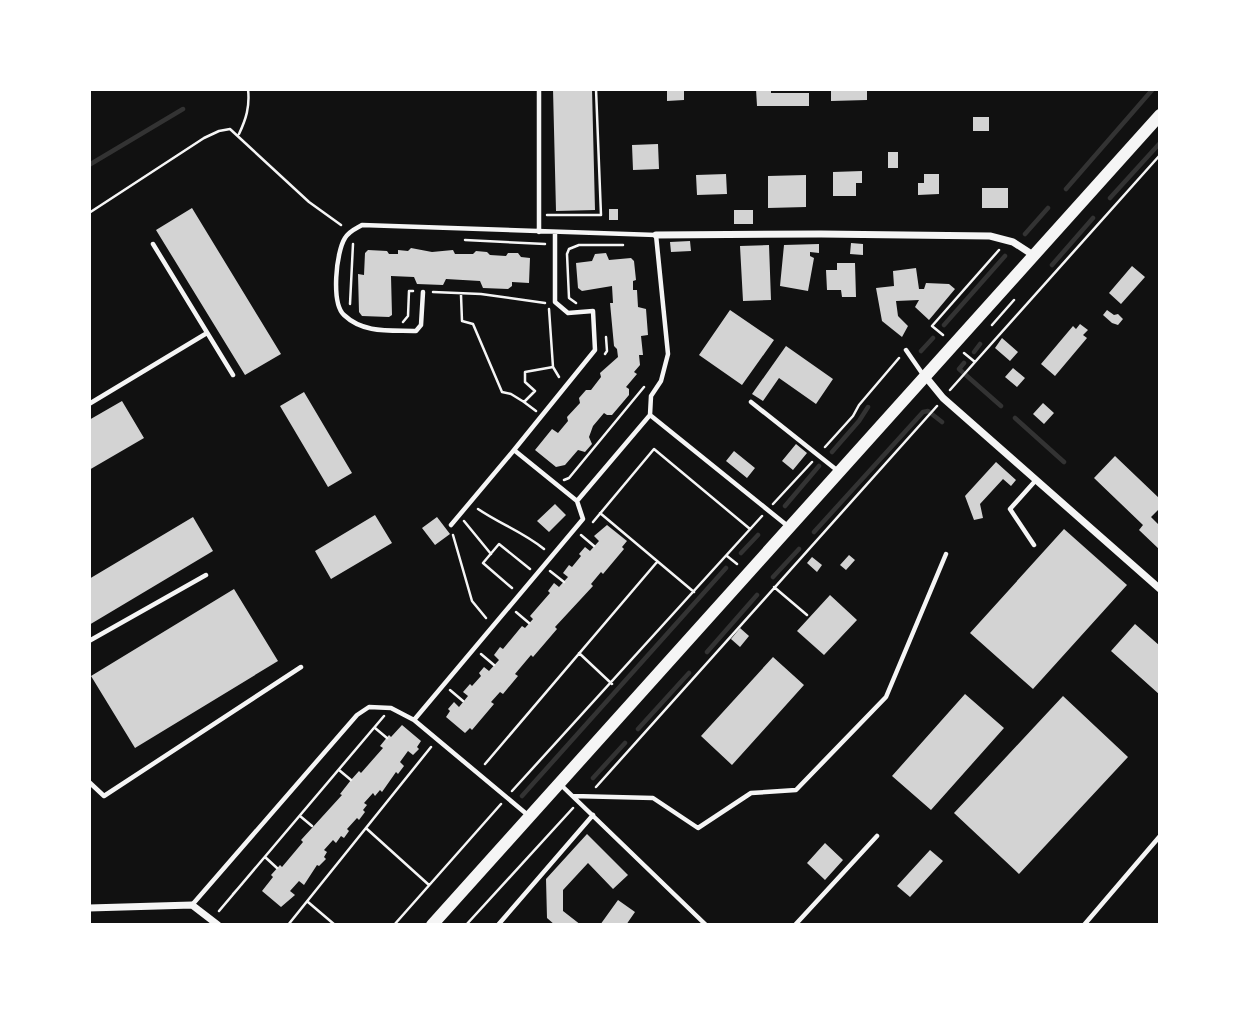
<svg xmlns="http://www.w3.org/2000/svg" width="1249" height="1014" viewBox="0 0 1249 1014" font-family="'Nunito Sans',sans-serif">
<rect width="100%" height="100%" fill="#111"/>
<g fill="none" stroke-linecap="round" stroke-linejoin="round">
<!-- stream -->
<path stroke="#333" stroke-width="4.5" d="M89 165 183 109
M1066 189 1153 89
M1110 198 1160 143
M1025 234 1048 208
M1052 265 1093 218
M944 325 1005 256
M921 351 933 338
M974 352 980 344
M964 363 959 369 1001 406
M1015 418 1064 462
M832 452 859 421 868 407
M785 506 819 466
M814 532 923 412 928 411 942 422
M741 553 758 535
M773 577 799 549
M707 652 757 595
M638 729 689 673
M593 778 625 743
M522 796 726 568"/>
</g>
<!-- building -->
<path fill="#d3d3d3" d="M553 89H592L595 210 556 211Z
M667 89H684V100L667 101Z
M756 89H771V93H809V106H757Z
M831 89H867V100L831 101Z
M973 117H989V131H973Z
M658 144 659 169 633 170 632 145Z
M888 152H898V168H888Z
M862 171V183H856V196H833V172Z
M726 174 727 194 697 195 696 175Z
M924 174H939V194L918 195V183H924Z
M806 175V207L768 208V176Z
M982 188H1008V208H982Z
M192 208 281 354 245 375 156 230Z
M609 209H618V220H609Z
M734 210H753V224H734Z
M690 241 691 251 671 252 670 242Z
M851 243 863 244V255L850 254Z
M819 244V253L810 252V256L814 258 808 291 780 286 784 245Z
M769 245 771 300 743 301 740 246Z
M411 248 432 252 453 250 455 254H473L476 251 487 252 490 255 506 256 508 253H518L521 257 530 258 529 283 512 282V286L508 289 483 288 480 281 446 279 443 285 417 284 414 277 391 276 392 315 389 317 362 316 359 312 358 274 364 275 365 253 368 250 387 251 389 254H398V250L408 251Z
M606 253 609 260 631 258 634 261 636 280 633 281V290H637L638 307 646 309 648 335 641 336 643 355H639L640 365 634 372 637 374 626 387 629 389V395L612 415H607L604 413 593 426 589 437 592 444 585 452 578 450 565 465 556 467 535 450 552 429 558 433 568 421 567 417 580 403 579 398 586 390H591L601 377 600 373 618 357 617 349 614 346 610 303H613L612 286 582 291 578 288 576 263 592 261 595 254Z
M837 263H855L856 297H842L841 290H827L826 270H837Z
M1132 266 1145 277 1121 304 1109 293Z
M916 268 919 289H924L926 283 949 284 955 289 929 320 915 307 919 300 896 301 898 316 908 326 902 337 882 321 876 288 894 286 893 271Z
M730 310 774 340 742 385 699 355Z
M1107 310 1114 315 1118 314 1123 319 1118 325 1112 323 1103 315Z
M1080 324 1088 330 1083 335 1087 338 1055 376 1041 364 1073 326 1076 329Z
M1002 338 1018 352 1010 361 995 348Z
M786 346 833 379 816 404 779 378 763 401 752 394Z
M1013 368 1025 378 1017 387 1005 377Z
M304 392 352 473 328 487 280 406Z
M122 401 144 438 89 470V420Z
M1043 403 1054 413 1044 424 1033 414Z
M796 444 807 453 793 470 782 461Z
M734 451 755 468 747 478 726 461Z
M1115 456 1160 499V508L1151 517 1160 526V550L1139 530 1143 525 1094 478Z
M996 462 1016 480 1011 486 1003 479 980 504 983 518 974 520 965 496Z
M555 504 566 515 549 532 537 521Z
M375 515 392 543 331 579 315 551Z
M193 517 213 551 89 625V579Z
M437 517 450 534 435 545 422 528Z
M607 525 627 541 622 547 624 549 603 574 601 572 591 584 593 586 555 627 557 629 533 657 531 655 515 674 518 676 503 694 500 692 491 702 494 704 472 730 470 728 465 733 446 717 450 711 448 709 454 702 459 707 468 696 463 692 470 684 472 686 481 676 479 673 484 667 489 671 499 660 494 655 500 647 503 649 522 626 525 628 533 619 530 616 550 593 548 591 554 583 559 587 568 577 563 573 569 565 572 567 581 556 579 554 585 547 590 551 599 541 594 536Z
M1064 529 1127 585 1033 689 970 633Z
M849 555 855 560 846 570 840 565Z
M812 557 822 565 817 572 807 563Z
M234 589 278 661 135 748 91 676Z
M830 595 857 620 824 655 797 631Z
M1135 624 1160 646V695L1111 651Z
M740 628 749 636 740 647 731 639Z
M773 657 804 685 732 765 701 736Z
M965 694 1004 728 931 810 892 776Z
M1063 696 1128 757 1019 874 954 813Z
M402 725 421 741 417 747 419 749 413 755 408 751 400 762 404 766 398 774 396 772 382 792 380 790 375 796 373 793 364 803 367 805 363 810 365 812 359 820 357 818 347 829 349 831 344 838 341 836 336 843 333 840 324 850 327 852 324 857 326 859 319 866 317 865 304 885 299 881 290 891 295 895 281 907 262 891 273 877 271 875 280 865 282 867 303 842 301 840 342 795 340 794 351 780 359 771 361 773 383 748 380 746 389 735 391 737Z
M587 834 628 875 613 889 588 863 563 890V911L581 925H555L547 918 546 879Z
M825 843 843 860 825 880 807 863Z
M930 850 943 861 910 897 897 886Z
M618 900 635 912 626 925H600Z"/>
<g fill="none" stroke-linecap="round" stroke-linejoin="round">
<!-- path -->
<path stroke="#f5f5f5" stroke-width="2.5" d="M239 134C246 119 250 107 248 89
M89 213 204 138 219 131 230 129 309 202 341 225
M547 215H601L596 89
M465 240 545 244
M433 292 481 294 545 303
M461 295 462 321 473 324 502 392 511 394 524 402
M576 303 569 298 567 254 569 249 579 245H623
M350 304 353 244
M549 309 553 367 559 377
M403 322 408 316 409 291H413
M992 325 1014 300
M943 335 932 326 999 250
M964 353 975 362
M605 354 607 351 606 337
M950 390 1160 155
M536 411 524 402 535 391 525 382V372L553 367
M825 447 853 416 859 405 899 358
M564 480 569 478 644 387
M773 504 812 462
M478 509C500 524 523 532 544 549
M600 513 694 592
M464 521 491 554
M593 522 654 449 750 529
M453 535 472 601 486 618
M581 535 594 546
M727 556 737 564
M550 571 564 582
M774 587 807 615
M512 588 483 563 499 544 530 569
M516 612 529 623
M579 653 612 684
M481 654 494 665
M450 690 463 701
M375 728 387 738
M485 764 657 562
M339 770 351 780
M596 787 937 406
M512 791 762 516
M300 816 312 826
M367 829 429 885
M265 857 277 868
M233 894 242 884
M308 902 335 925
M219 911 384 716
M288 925 431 747
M394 925 501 804
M466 925 573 808"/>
<!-- service -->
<path stroke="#f5f5f5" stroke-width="4.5" d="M539 89V232
M555 232V302L568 313 593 311 595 350 514 450 577 501 650 415
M153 244 233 375
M423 292 421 325 416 331C391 330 364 334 344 315 331 303 336 252 345 238 349 231 355 229 362 225L656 235 668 354 661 381 651 396 650 415 789 527
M906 350 924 376
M751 402 838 471
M89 404 207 333
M451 525 514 450
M1034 545 1010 509 1036 480
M89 641 206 575
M414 720 583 519 577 501
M89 782 104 796 301 667
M561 785 706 925
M573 796 653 798 698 828 751 793 796 790 886 697 946 554
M192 905 357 715 369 707 391 708 414 720 529 816
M498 925 593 815
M795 925 877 836
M1084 925 1160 836"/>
<!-- minor -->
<path stroke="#f5f5f5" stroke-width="7" d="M656 235 821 234 990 236 1013 242 1033 255
M925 376 943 398 1160 589
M89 908 192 905 218 925"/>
<!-- secondary -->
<path stroke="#f5f5f5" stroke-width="12" d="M432 925 1160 115"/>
</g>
<!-- border -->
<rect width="1249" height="1014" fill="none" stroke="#ffffff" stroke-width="182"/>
</svg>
